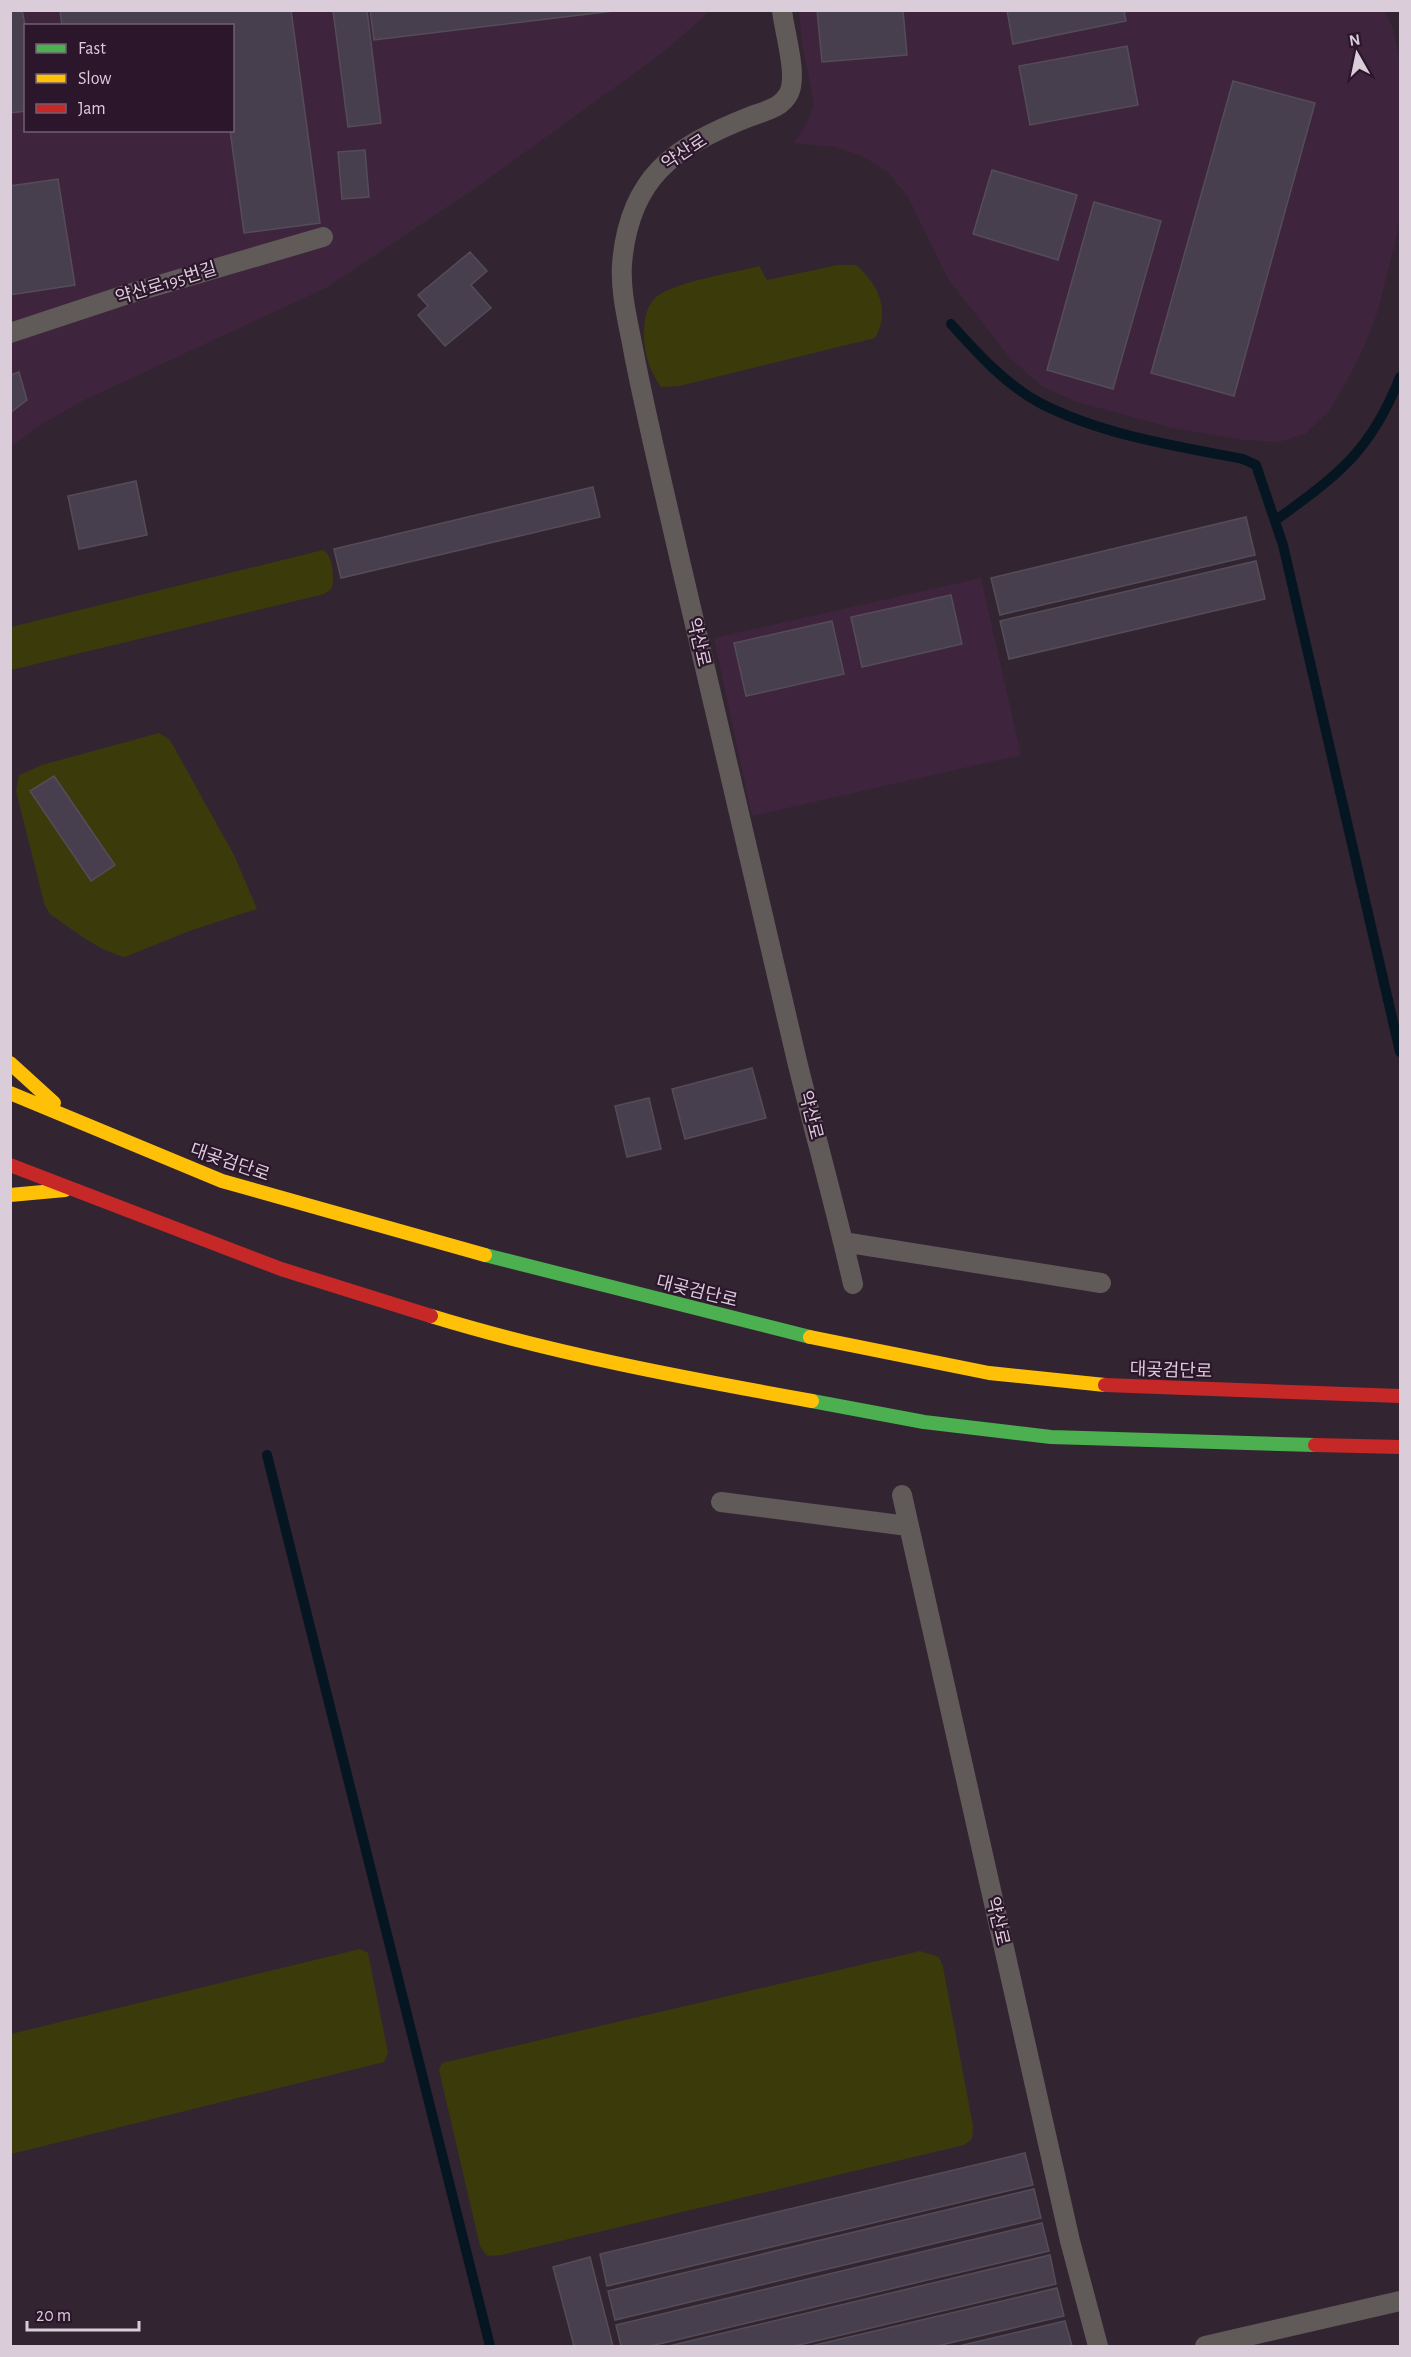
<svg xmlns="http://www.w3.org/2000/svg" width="1411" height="2357" font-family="'Alegreya Sans','Noto Sans KR',sans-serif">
	<rect width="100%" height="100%" fill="#322531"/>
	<!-- built -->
	<path fill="#3e243c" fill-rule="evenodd" d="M11,11h699l-49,43 -187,135 -148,99 -246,114 -46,27 -23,18zM26,26h206v104h-206z
		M799,11h586l8,18 7,32v147l-2,23 -21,83 -18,44 -29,52 -25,24 -26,8 -34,-2 -73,-12 -95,-26 -34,-15 -32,-28 -63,-80 -40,-82 -20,-25 -26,-16 -27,-9 -41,-4 13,-20 7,-18 -12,-63z
		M981,578l40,177 -269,61 -38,-178z"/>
	<!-- green -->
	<path fill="#3b3a0b" d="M838,265h18c22,19 35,45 19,73l-196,48 -18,1c-11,-16 -17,-33 -17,-52 0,-12 1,-26 10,-36 14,-16 83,-27 105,-33l8,14z
		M323,550c11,7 11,27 9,38l-8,6 -313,76v-43z
		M159,733l11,7 65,117 22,52 -65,21 -67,27c-27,-6 -53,-28 -75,-43l-5,-8 -29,-115 3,-16 23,-10z
		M360,1949l8,4 20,100 -4,9 -373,92v-120z
		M920,1951l19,6 4,10 30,159 -1,13 -8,6 -462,110 -15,1 -7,-10 -41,-176 3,-7z"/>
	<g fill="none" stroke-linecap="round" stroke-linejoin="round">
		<!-- stream -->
		<path stroke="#061522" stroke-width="10" d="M951,324c26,29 54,60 89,79 62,32 135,43 203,56l13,6 27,80 117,507
			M1276,520c63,-46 95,-69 124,-143
			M267,1455l223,891"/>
	</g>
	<!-- building -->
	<path fill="#483f4e" stroke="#544d58" stroke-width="1.5" d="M22,10l4,20v81l-16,2v-102z
		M60,10h231l29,213 -76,10 -14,-103 2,-104h-170z
		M333,10h34l14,113 -33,4z
		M370,10h252l-248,30z
		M817,10h86l4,45 -85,7z
		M1007,10h117l2,11 -113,23z
		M1127,46l11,59 -108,20 -11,-59z
		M1233,81l82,22 -81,293 -83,-23z
		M365,150l4,47 -27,2 -4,-47z
		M992,170l85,25 -19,65 -85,-26z
		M58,179l17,106 -65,10v-109z
		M1094,202l67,19 -48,168 -66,-19z
		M470,252l17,19 -16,14 20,23 -46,38 -27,-31 10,-9 -10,-11z
		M19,372l8,28 -17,13v-38z
		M136,481l11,54 -68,14 -11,-53z
		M593,487l7,30 -259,61 -7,-29z
		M1246,517l9,38 -255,60 -9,-37z
		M1256,561l9,38 -256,60 -9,-38z
		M951,595l11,49 -100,23 -11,-50z
		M832,621l12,53 -98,22 -12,-53z
		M54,776l61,89 -24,16 -61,-90z
		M752,1068l14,50 -81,21 -13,-50z
		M649,1098l12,51 -34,8 -12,-51z
		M1025,2153l8,32 -426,101 -7,-32z
		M1034,2189l7,29 -426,102 -7,-29z
		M1042,2223l7,28 -398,95h-30l-5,-21z
		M1050,2255l6,29 -261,62h-126z
		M590,2257l23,89h-39l-21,-79z
		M1057,2288l7,28 -127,30h-126z
		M1065,2321l7,25h-113z"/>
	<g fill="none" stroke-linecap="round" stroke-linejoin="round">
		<!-- lane -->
		<path stroke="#605a59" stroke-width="20" d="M782,10c2,21 16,65 7,83 -8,16 -25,18 -40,24 -76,30 -120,61 -127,147 -2,30 7,61 12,90 14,71 31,141 47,211 39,165 77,331 116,496 18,74 39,148 56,223
			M10,333l115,-38 198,-58
			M843,1242l258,41
			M902,1495l168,746 28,105
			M721,1502l187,24
			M1205,2346l195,-45"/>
		<!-- fast -->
		<path stroke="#4caf50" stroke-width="14" d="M485,1255l325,82
			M812,1401l112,21 127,15 264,8"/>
		<!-- slow -->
		<path stroke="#ffc107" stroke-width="14" d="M10,1063l44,40
			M10,1093l212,88 263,74
			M10,1195l55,-5
			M431,1316c124,38 254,62 381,85
			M810,1337l179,36 116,12"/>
		<!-- jam -->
		<path stroke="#c62828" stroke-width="14" d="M10,1165l271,104 150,47
			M1105,1385l295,11
			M1315,1445l85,2"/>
	</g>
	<g text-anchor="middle" stroke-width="4.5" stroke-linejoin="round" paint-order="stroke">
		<!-- street labels -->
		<g font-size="18" fill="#dbccda" stroke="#2c162b">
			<text transform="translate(684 152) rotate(-33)" y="6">약산로</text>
			<text transform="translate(166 283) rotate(-17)" y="6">약산로195번길</text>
			<text transform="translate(699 642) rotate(77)" y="6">약산로</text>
			<text transform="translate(811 1115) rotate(76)" y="6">약산로</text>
			<text transform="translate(230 1162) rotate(19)" y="6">대곶검단로</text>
			<text transform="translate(697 1291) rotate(14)" y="6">대곶검단로</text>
			<text transform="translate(1171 1370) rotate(2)" y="6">대곶검단로</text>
			<text transform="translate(998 1921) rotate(77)" y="6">약산로</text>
		</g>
	</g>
	<!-- border -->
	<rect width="1411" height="2357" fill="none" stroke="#dbccda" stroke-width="24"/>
	<!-- legend -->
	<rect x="24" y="24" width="210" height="108" fill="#2c162b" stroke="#725f71" stroke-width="1.5"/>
	<rect x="36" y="44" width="30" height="9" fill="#4caf50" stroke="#725f71" stroke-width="1.5"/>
	<text x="78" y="54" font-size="18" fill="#dbccda">Fast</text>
	<rect x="36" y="74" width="30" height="9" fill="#ffc107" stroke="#725f71" stroke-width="1.5"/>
	<text x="78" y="84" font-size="18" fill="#dbccda">Slow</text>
	<rect x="36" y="104" width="30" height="9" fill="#c62828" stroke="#725f71" stroke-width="1.5"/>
	<text x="78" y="114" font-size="18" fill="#dbccda">Jam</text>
	<!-- north arrow -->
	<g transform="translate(1357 54) rotate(351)" stroke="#2c162b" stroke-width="4.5" paint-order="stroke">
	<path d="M0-4.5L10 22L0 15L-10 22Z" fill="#dbccda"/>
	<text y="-9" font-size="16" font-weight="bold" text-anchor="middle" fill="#dbccda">N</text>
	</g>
	<!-- scale -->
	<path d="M27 2321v9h112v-9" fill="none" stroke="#dbccda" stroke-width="3"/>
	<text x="36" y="2321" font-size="18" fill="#dbccda" stroke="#2c162b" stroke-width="4.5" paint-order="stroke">20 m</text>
</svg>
